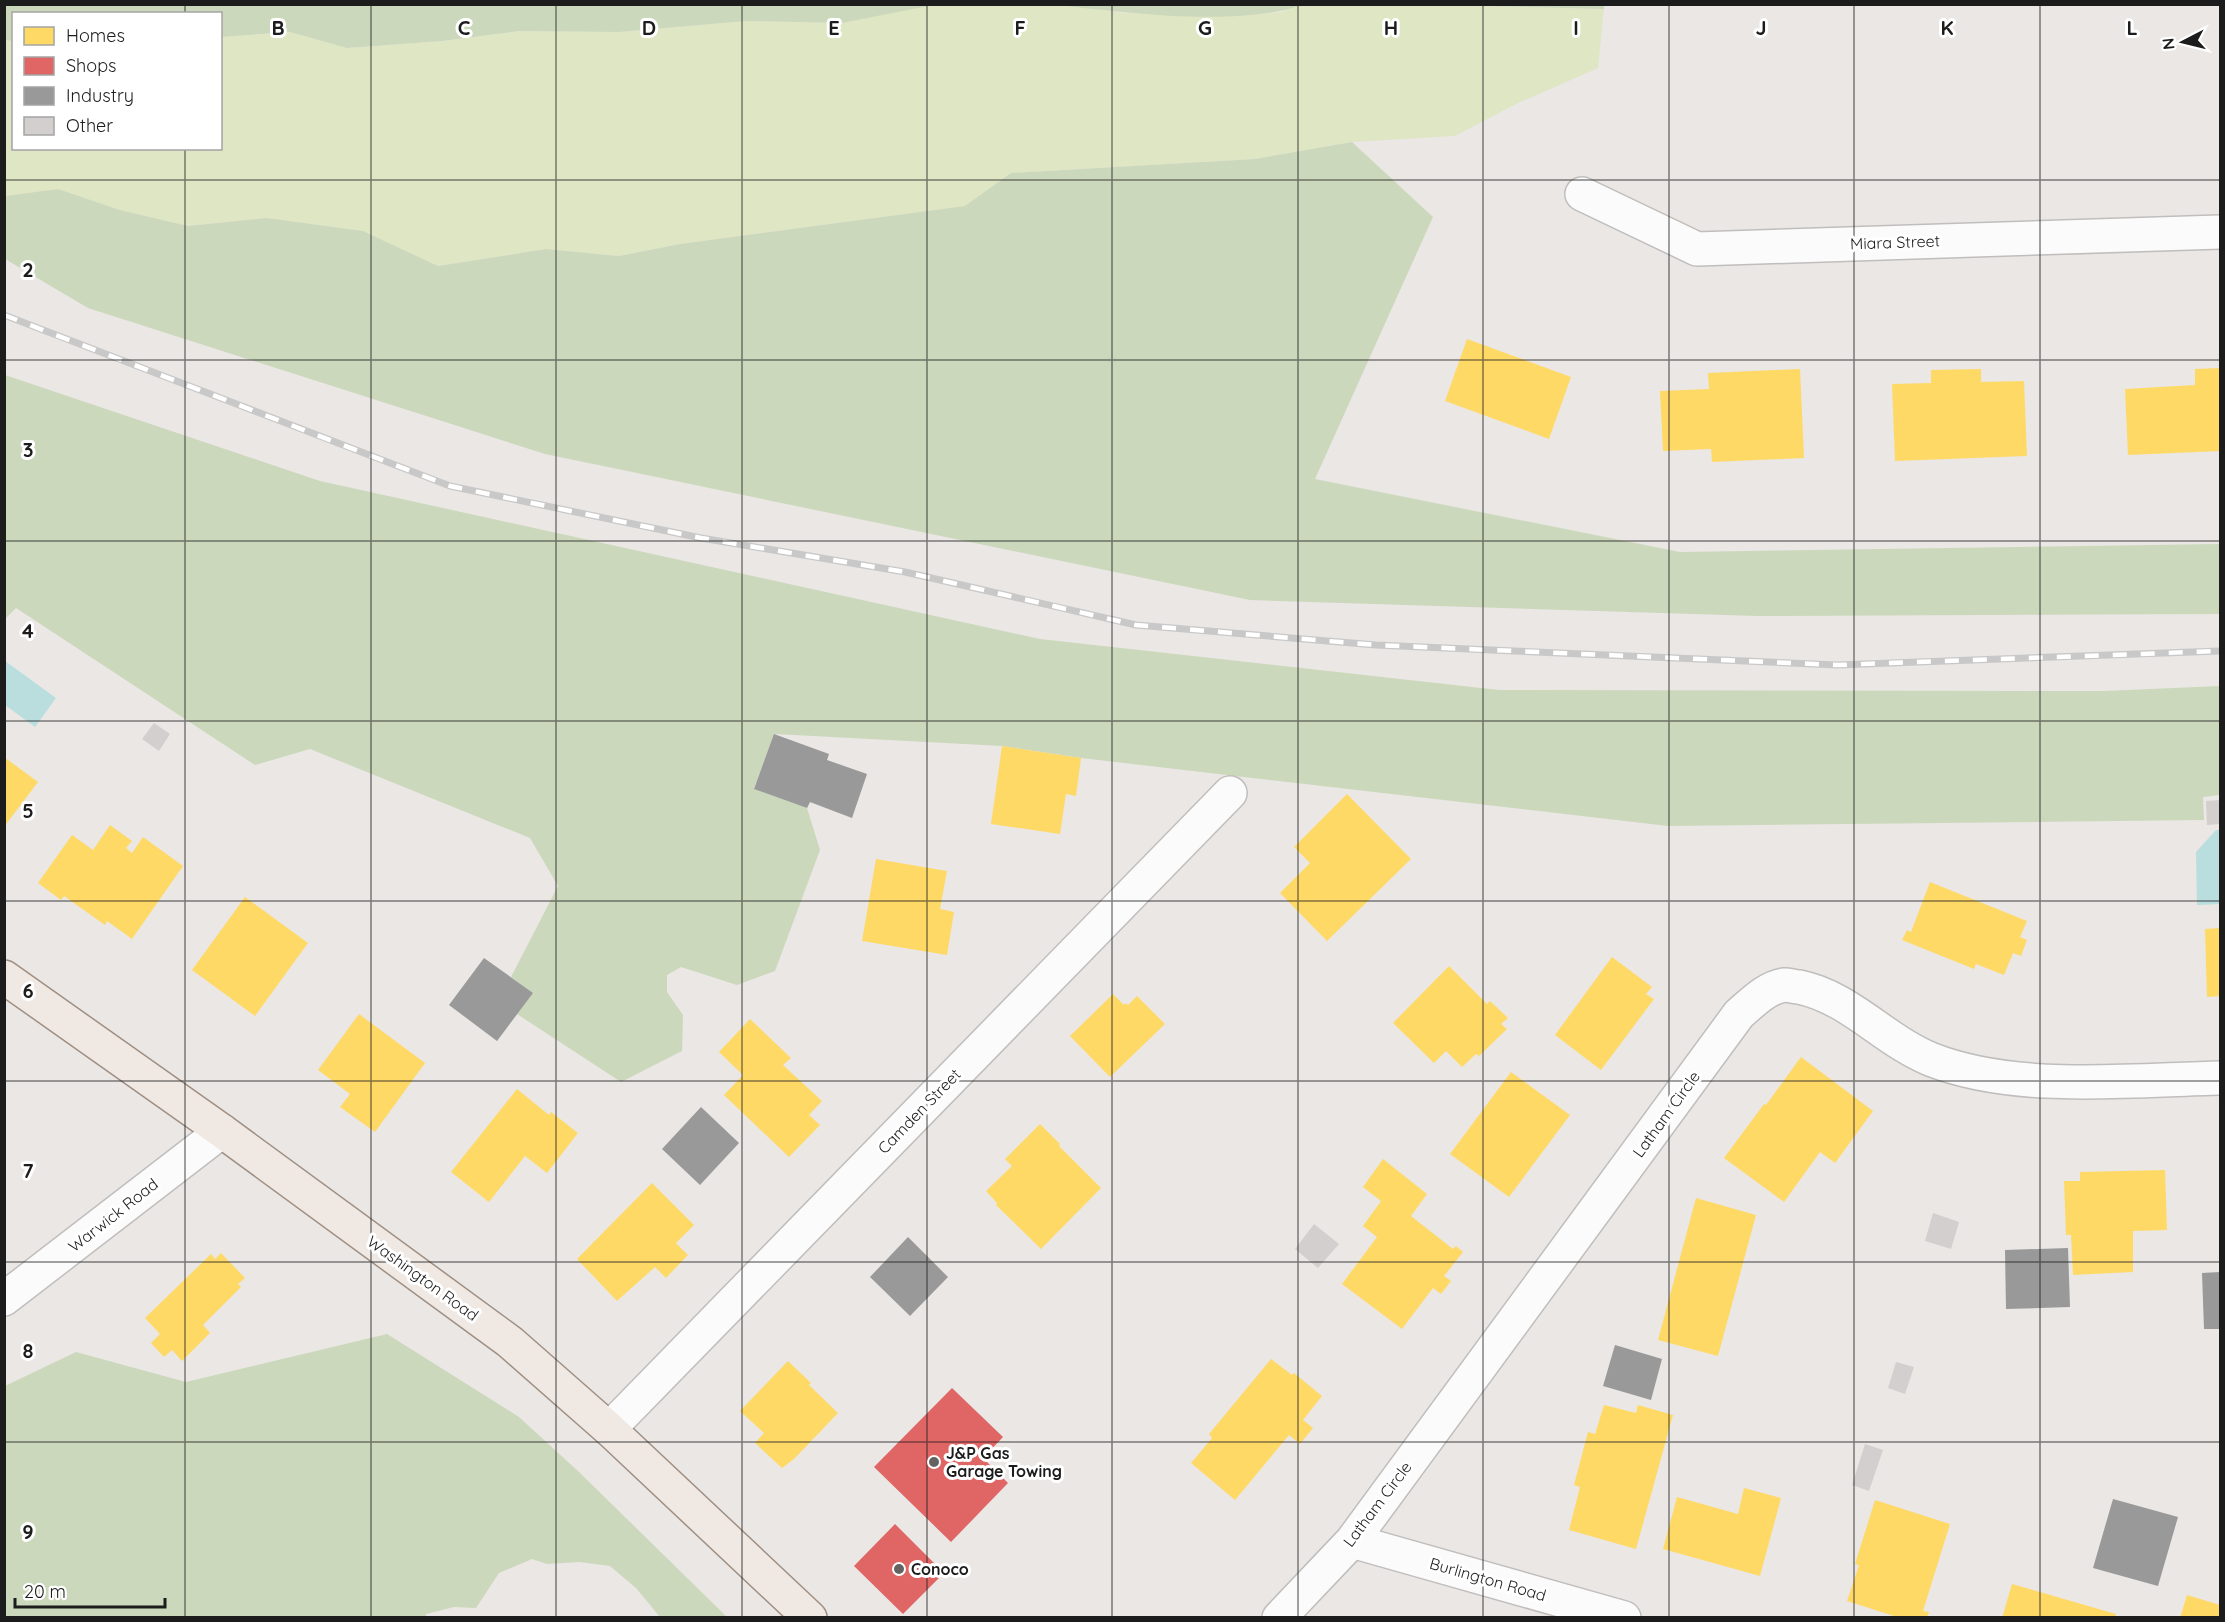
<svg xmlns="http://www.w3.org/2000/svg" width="2225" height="1622" font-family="Quicksand,sans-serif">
	<rect width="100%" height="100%" fill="#eae7e5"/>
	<!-- grass -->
	<path fill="#dfe6c4" d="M933,4h126l65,9 93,3 64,-4 21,-8 139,1 163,4 -6,59 -80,35 -63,33 -103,6 -97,17 -244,14 -45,33 -286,38 -61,12 -73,-7 -108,17 -75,-35 -96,-13 -79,8 -68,-16 -62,-21 -53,7 -1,-156 9,1 1,107h206l1,-111 70,-5 56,16 95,-7 77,-10 100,1 127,-11 96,2z"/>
	<!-- forest -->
	<path fill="#ccd8bb" d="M5,4h928v1l-91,18 -96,-2 -127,11 -100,-1 -77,10 -95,7 -57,-16 -69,5 -1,-23h-206l-1,27 -8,-1z
		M1604,4v5l-163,-4v-1z
		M1059,5l243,-1v1c-64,22 -175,8 -243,0z
		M1352,142l81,75 -118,262 365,73 540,-8v70l-462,2 -508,-16 -705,-146 -457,-146 -83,-49v-63l53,-7 62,21 68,16 79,-8 96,13 75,35 108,-17 73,7 61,-12 285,-38 46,-33 244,-14z
		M5,375l315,106 720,158 459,51 605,1 116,-5v109l-17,2 1,23 -536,6 -587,-68 -79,-12 -227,-12 -21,54 53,20 13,42 -45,121 -38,14 -56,-18 -14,8v17l16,23 -1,36 -61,31 -104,-68 15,-21 -21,-16 47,-91 -28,-48 -220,-89 -55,16 -239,-157 -11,11z
		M387,1334l132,83 60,55 148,145h-67l-24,-29 -26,-22 -31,-4 -32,2 -15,-5 -33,14 -23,35 -22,-1 -28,7v3h-421v-231l71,-34 110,30z"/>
	<!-- water -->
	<path fill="#b9dedd" d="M5,661l51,37 -21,29 -30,-22z
		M2216,830h4v74l-23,1 -1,-53z"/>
	<!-- homes -->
	<path fill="#ffd966" d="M1467,339l104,38 -22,62 -104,-38z
		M2220,368v83l-92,4 -3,-66 70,-4v-16z
		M1800,369l4,89 -92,4 -1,-13 -48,2 -3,-60 49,-2 -1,-16z
		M1981,369v13l43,-1 3,75 -132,5 -3,-77 39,-1v-13z
		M1002,746l79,12 -5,38 -10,-2 -6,40 -69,-10z
		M4,757l34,25 -34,45z
		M1347,794l64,65 -84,82 -47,-48 30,-30 -16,-16z
		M110,825l22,16 -6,7 6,5 11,-16 40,29 -51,73 -25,-18 -2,4 -41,-29 -3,4 -23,-17 34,-48 21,15z
		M876,859l71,12 -7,38 14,3 -7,43 -85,-14z
		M1930,882l97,39 -7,16 7,3 -6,16 -8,-3 -9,22 -28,-11 -2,5 -72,-29 5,-10 4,2z
		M245,897l63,46 -53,73 -63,-46z
		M2220,928v68l-13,1 -2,-68z
		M1612,957l40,30 -6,7 8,5 -53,71 -46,-35z
		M1449,966l38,38 3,-3 18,17 -7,6 6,5 -28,27 -3,-2 -14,13 -16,-16 -12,12 -41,-40z
		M1113,994l11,11 1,-2 3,2 9,-9 28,28 -55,53 -40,-41z
		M359,1014l66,49 -50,69 -35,-25 10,-13 -32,-24z
		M750,1019l41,39 -8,7 39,36 -13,14 11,10 -31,32 -65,-62 19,-20 -24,-23z
		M1801,1057l72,54 -38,52 -15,-11 -36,50 -60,-44 40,-54 2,1z
		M1511,1072l59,43 -61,82 -59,-43z
		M517,1089l32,26 2,-3 27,21 -31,40 -22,-17 -36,46 -38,-30z
		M1040,1124l20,20 -1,2 42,42 -60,61 -45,-44 1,-2 -11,-12 26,-25 -7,-7z
		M1383,1159l44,35 -16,22 42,33 3,-3 7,6 -19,24 7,5 -10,13 -8,-6 -31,41 -60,-45 35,-47 -14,-11 18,-25 -18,-14z
		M2165,1170l2,60 -34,1v41l-60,3 -2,-40h-5l-2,-54h16v-9z
		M652,1183l42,42 -18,18 12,12 -22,23 -11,-11 -38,34 -40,-42z
		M1696,1198l60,17 -38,141 -60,-16z
		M221,1253l24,25 -7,6 3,3 -38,38 7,8 -28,28 -10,-11 -8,7 -13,-14 9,-9 -15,-16 66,-64 4,5z
		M1271,1359l21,16 2,-2 28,23 -19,24 10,8 -13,16 -11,-9 -54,65 -44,-37 21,-25 -3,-4z
		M788,1361l23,22 -2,2 29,28 -44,46 -12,9 -27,-25 9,-10 -24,-22z
		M1604,1405l32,8 2,-8 35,10 -37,134 -67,-19 11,-43 -6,-2 14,-53 7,2z
		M1744,1488l37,10 -21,78 -97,-27 14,-52 61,17z
		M1875,1500l75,24 -27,87 6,1 -2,6h-27l-53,-17 12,-36 -4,-1z
		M2012,1584l104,30 -1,4h-113z
		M2187,1595l33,10v13h-40z"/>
	<!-- shops -->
	<path fill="#e06666" d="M952,1388l51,49 -20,21 25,25 -57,59 -77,-75z
		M895,1524l49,49 -41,41 -49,-48z"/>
	<!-- industry -->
	<path fill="#999" d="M774,734l55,20 -2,6 40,14 -15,44 -42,-16 -3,6 -53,-19z
		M484,958l49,35 -36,48 -48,-36z
		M701,1107l38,36 -39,42 -38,-36z
		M908,1237l40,40 -38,39 -40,-39z
		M2068,1248l2,59 -64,2 -1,-59z
		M2220,1272v57h-16l-2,-56z
		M1615,1345l47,14 -11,41 -48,-14z
		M2113,1499l65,18 -20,69 -65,-18z"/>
	<!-- building -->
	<path fill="#d3cfce" d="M154,723l16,11 -11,17 -17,-12z
		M2220,800v24l-13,1 -1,-24z
		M1933,1213l26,9 -8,27 -26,-8z
		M1314,1224l25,20 -21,24 -23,-19z
		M1896,1362l18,5 -9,27 -17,-6z
		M1865,1444l18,6 -14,41 -17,-6z"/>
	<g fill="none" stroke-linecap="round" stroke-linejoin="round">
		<defs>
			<path id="minor" d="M1582,194l115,55 523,-17
				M4,1299l218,-168
				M609,1429l621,-636
				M1352,1541l272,77
				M1279,1618l73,-77 387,-527c13,-11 28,-27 46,-29 4,0 10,2 14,2 50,10 85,53 131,72 85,34 200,21 290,19"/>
			<path id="primary" d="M4,977l218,154 288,211 99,87 201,189"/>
		</defs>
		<!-- minor casing -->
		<use href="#minor" stroke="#c0bebd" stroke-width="36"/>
		<!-- primary casing -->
		<use href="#primary" stroke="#9f8f83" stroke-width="36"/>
		<!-- minor -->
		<use href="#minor" stroke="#fcfbfb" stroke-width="33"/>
		<!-- primary -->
		<use href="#primary" stroke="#efe8e3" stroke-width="33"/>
		<defs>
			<path id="rail" d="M4,315l446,171 251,52 204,34 231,53 240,20 461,20 383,-14"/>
		</defs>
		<!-- rail casing -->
		<use href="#rail" stroke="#c9c8c8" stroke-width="7"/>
		<!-- rail -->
		<use href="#rail" stroke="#fff" stroke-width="4.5" stroke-dasharray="14" stroke-linecap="butt"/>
	</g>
	<!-- grid -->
	<path fill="none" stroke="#1c1c1c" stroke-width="1.5" stroke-opacity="0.55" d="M185,4v10M371,4v1614M556,4v1614M742,4v1614M927,4v1614M1112,4v1614M1298,4v1614M1483,4v1614M1669,4v1614M1854,4v1614M2040,4v1614M185,148v1470M4,180h2216M4,360h2216M4,541h2216M4,721h2216M4,901h2216M4,1081h2216M4,1262h2216M4,1442h2216"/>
	<!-- markers -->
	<g fill="#646362" stroke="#fff" stroke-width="2">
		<circle cx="934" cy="1462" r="6"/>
		<circle cx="899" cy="1569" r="6"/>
	</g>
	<g text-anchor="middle" stroke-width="6" stroke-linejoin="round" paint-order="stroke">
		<!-- street labels -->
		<g font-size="16" fill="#1c1c1c" stroke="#fff">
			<text transform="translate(1895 242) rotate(-2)" y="6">Miara Street</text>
			<text transform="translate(919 1111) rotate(-46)" y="6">Camden Street</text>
			<text transform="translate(1666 1114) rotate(-54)" y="6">Latham Circle</text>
			<text transform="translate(113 1215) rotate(-38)" y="6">Warwick Road</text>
			<text transform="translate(423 1278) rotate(36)" y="6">Washington Road</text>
			<text transform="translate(1377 1504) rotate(-53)" y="6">Latham Circle</text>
			<text transform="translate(1488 1579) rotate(16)" y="6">Burlington Road</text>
		</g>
		<!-- poi labels -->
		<g font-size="16" font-weight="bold" fill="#1c1c1c" stroke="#fff" text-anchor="start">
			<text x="946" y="1459">J&amp;P Gas<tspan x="946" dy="18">Garage Towing</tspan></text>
			<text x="911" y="1575">Conoco</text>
		</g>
	</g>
	<g font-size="20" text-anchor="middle" font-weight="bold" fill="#1c1c1c" stroke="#fff" stroke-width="6" stroke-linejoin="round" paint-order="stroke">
		<text x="278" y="35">B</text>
		<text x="464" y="35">C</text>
		<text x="649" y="35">D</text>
		<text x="834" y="35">E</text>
		<text x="1020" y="35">F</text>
		<text x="1205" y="35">G</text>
		<text x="1391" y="35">H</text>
		<text x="1576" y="35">I</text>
		<text x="1761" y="35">J</text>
		<text x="1947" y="35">K</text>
		<text x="2132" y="35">L</text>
		<text x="28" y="277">2</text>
		<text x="28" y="457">3</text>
		<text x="28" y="638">4</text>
		<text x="28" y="818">5</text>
		<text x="28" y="998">6</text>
		<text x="28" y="1178">7</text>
		<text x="28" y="1358">8</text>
		<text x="28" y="1539">9</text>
	</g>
	<!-- border -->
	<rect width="2225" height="1622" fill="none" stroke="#1c1c1c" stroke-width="12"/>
	<!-- legend -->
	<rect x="12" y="12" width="210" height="138" fill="#ffffff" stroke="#a4a4a4" stroke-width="1.5"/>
	<rect x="24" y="27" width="30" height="18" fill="#ffd966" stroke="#a4a4a4" stroke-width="1.5"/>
	<text x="66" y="42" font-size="18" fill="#1c1c1c">Homes</text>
	<rect x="24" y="57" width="30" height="18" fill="#e06666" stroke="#a4a4a4" stroke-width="1.5"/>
	<text x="66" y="72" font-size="18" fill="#1c1c1c">Shops</text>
	<rect x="24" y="87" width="30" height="18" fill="#999999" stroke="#a4a4a4" stroke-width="1.5"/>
	<text x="66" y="102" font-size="18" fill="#1c1c1c">Industry</text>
	<rect x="24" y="117" width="30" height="18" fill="#d3cfce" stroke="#a4a4a4" stroke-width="1.5"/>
	<text x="66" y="132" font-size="18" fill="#1c1c1c">Other</text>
	<!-- north arrow -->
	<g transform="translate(2183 42) rotate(263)" stroke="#ffffff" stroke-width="4.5" paint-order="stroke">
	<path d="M0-4.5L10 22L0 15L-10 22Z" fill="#1c1c1c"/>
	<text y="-9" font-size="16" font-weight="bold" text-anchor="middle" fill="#1c1c1c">N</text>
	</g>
	<!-- scale -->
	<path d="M15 1598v9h150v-9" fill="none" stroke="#1c1c1c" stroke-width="3"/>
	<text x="24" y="1598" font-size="18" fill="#1c1c1c" stroke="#ffffff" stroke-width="4.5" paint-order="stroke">20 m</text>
</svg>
